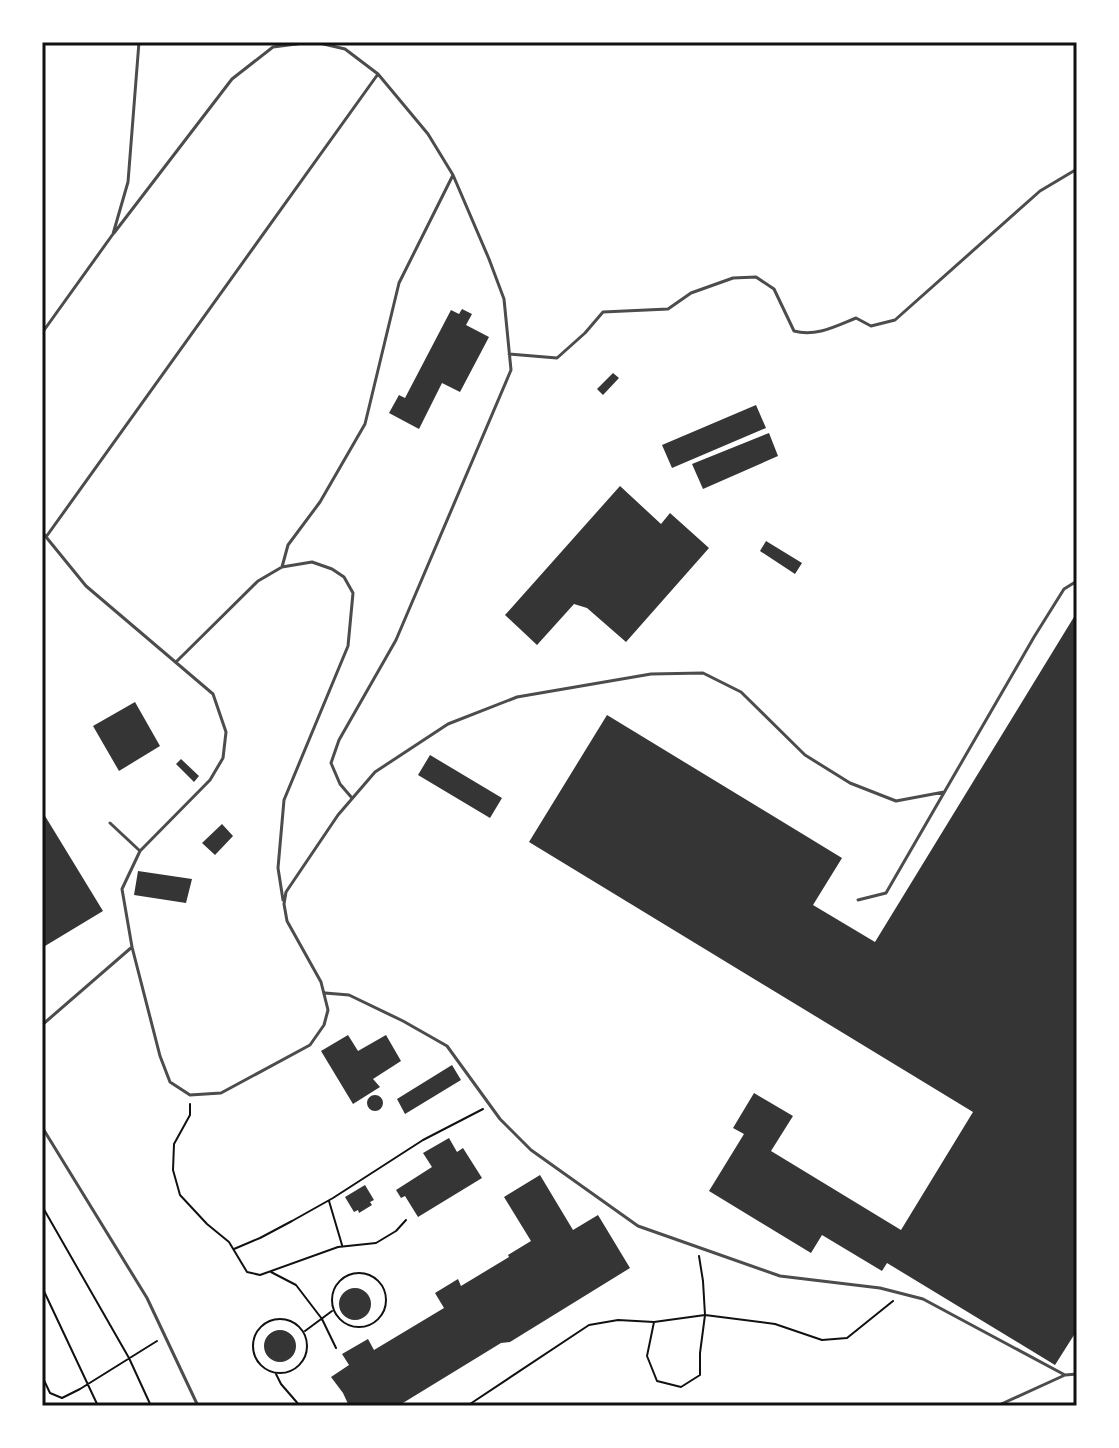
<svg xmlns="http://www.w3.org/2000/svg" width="1119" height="1448" font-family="'Public Sans',sans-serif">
	<rect width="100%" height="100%" fill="#fff"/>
	<!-- building -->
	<path fill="#353535" d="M462,309l10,5 -6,11 23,12 -29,55 -18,-9 -23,46 -30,-16 10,-18 6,3 46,-88 8,4z
		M613,373l6,5 -16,17 -6,-6z
		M756,405l10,23 -94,40 -10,-23z
		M769,433l9,23 -75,33 -11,-25z
		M620,486l41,38 9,-11 39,35 -83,94 -39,-34 -13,-4 -37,41 -32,-30z
		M766,541l36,22 -7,11 -35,-23z
		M1077,612v725l-3,-2 -19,30 -168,-102 -5,8 -60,-36 -11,18 -102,-62 35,-57 -11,-6 21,-35 39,23 -22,35 130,79 72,-118 -444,-270 78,-127 235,143 -29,47 62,37z
		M135,702l25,44 -41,25 -26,-45z
		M430,755l72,43 -12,20 -72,-43z
		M181,759l18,17 -5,6 -18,-18z
		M42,811l61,100 -58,35 -3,-4z
		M222,824l11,12 -18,19 -13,-12z
		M138,871l54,8 -6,24 -52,-8z
		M348,1035l10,16 28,-16 15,26 -28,18 7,8 -27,17 -32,-53z
		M452,1065l9,15 -56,34 -8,-15z
		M367 1103a8 8 0 1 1 16 0a8 8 0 1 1-16 0Z
		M449,1138l8,14 6,-4 19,30 -64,39 -13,-21 -4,2 -5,-8 36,-23 -9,-14z
		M540,1175l33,55 25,-15 32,53 -120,74 -9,1 -103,63h-49l-6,-13 -12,-16 18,-12 -7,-11 26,-15 6,11 70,-42 -9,-15 23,-14 3,7 48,-29 -1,-2 23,-14 -27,-44z
		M365,1185l9,15 -4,2 2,3 -13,8 -1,-3 -4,2 -9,-15z
		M339 1304a16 16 0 1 1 32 0a16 16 0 1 1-32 0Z
		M264 1346a16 16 0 1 1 32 0a16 16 0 1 1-32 0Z"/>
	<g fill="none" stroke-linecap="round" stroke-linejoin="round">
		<!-- path -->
		<path stroke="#111" stroke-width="2" d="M190,1104v11l-16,29 -1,26 7,25 27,29 22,18 18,30 13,3 78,-28 38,-4 20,-12 10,-11
			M329,1201l13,44
			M42,1206l87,152 22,48
			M234,1249l26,-11 32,-17 41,-23 90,-58 60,-31
			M271,1272l25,13 26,34 14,29
			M332 1300a27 27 0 1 1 54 0a27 27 0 1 1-54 0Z
			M42,1287l56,119
			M253 1346a27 27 0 1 1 54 0a27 27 0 1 1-54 0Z
			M654,1322l-7,34 10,25 24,6 19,-12v-22l5,-38 70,9 47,16 25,-2 46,-37
			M305,1331l27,-20
			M276,1374l5,10 19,22
			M42,1376l8,17 12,5 18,-9 77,-48
			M467,1406l122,-81 29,-5 36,2 51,-7 -2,-34 -4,-25"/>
		<!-- service -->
		<path stroke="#4c4c4c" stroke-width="3" d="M114,233l118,-154 41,-32 39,-5
			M42,333l71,-99 15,-52 11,-140
			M509,354l48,4 28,-25 18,-21 65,-3 23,-16 42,-15 23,-1 18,12 20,42c22,6 42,-5 62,-13l15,8 24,-6 145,-129 37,-22
			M42,532l44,54 127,108 13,38 -3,26 -13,22 -70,71 -18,38 10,58 -90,78
			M46,537l332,-463 -33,-25 -30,-7
			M282,567l6,-22 32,-43 45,-78 34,-141 54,-108 -25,-41 -50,-60
			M176,662l82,-81 24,-14 30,-5 20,7 12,8 9,16 -5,53 -64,154 -6,68 5,32
			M352,798l-12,-14 -9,-21 8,-23 57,-100 115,-270 -7,-71 -15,-40 -36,-84
			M110,823l30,28
			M858,900l28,-7 148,-256 30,-48 13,-8
			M132,947l28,109 10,26 20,13 31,-2 89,-48 14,-20 4,-15 -7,-28 -34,-61 -3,-17 2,-12 52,-77 37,-43 73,-48 69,-27 134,-23 52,-1 38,19 64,63 45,28 46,18 48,-9
			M325,993l24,2 54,26 44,25 53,73 31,31 107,76 142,50 100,12 43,11 142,76
			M42,1127l105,171 51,108
			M997,1406l68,-31 12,-1"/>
	</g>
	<!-- border -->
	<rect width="1119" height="1448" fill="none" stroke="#ffffff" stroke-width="88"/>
	<rect x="44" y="44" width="1031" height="1360" fill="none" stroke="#111" stroke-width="3"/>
</svg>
